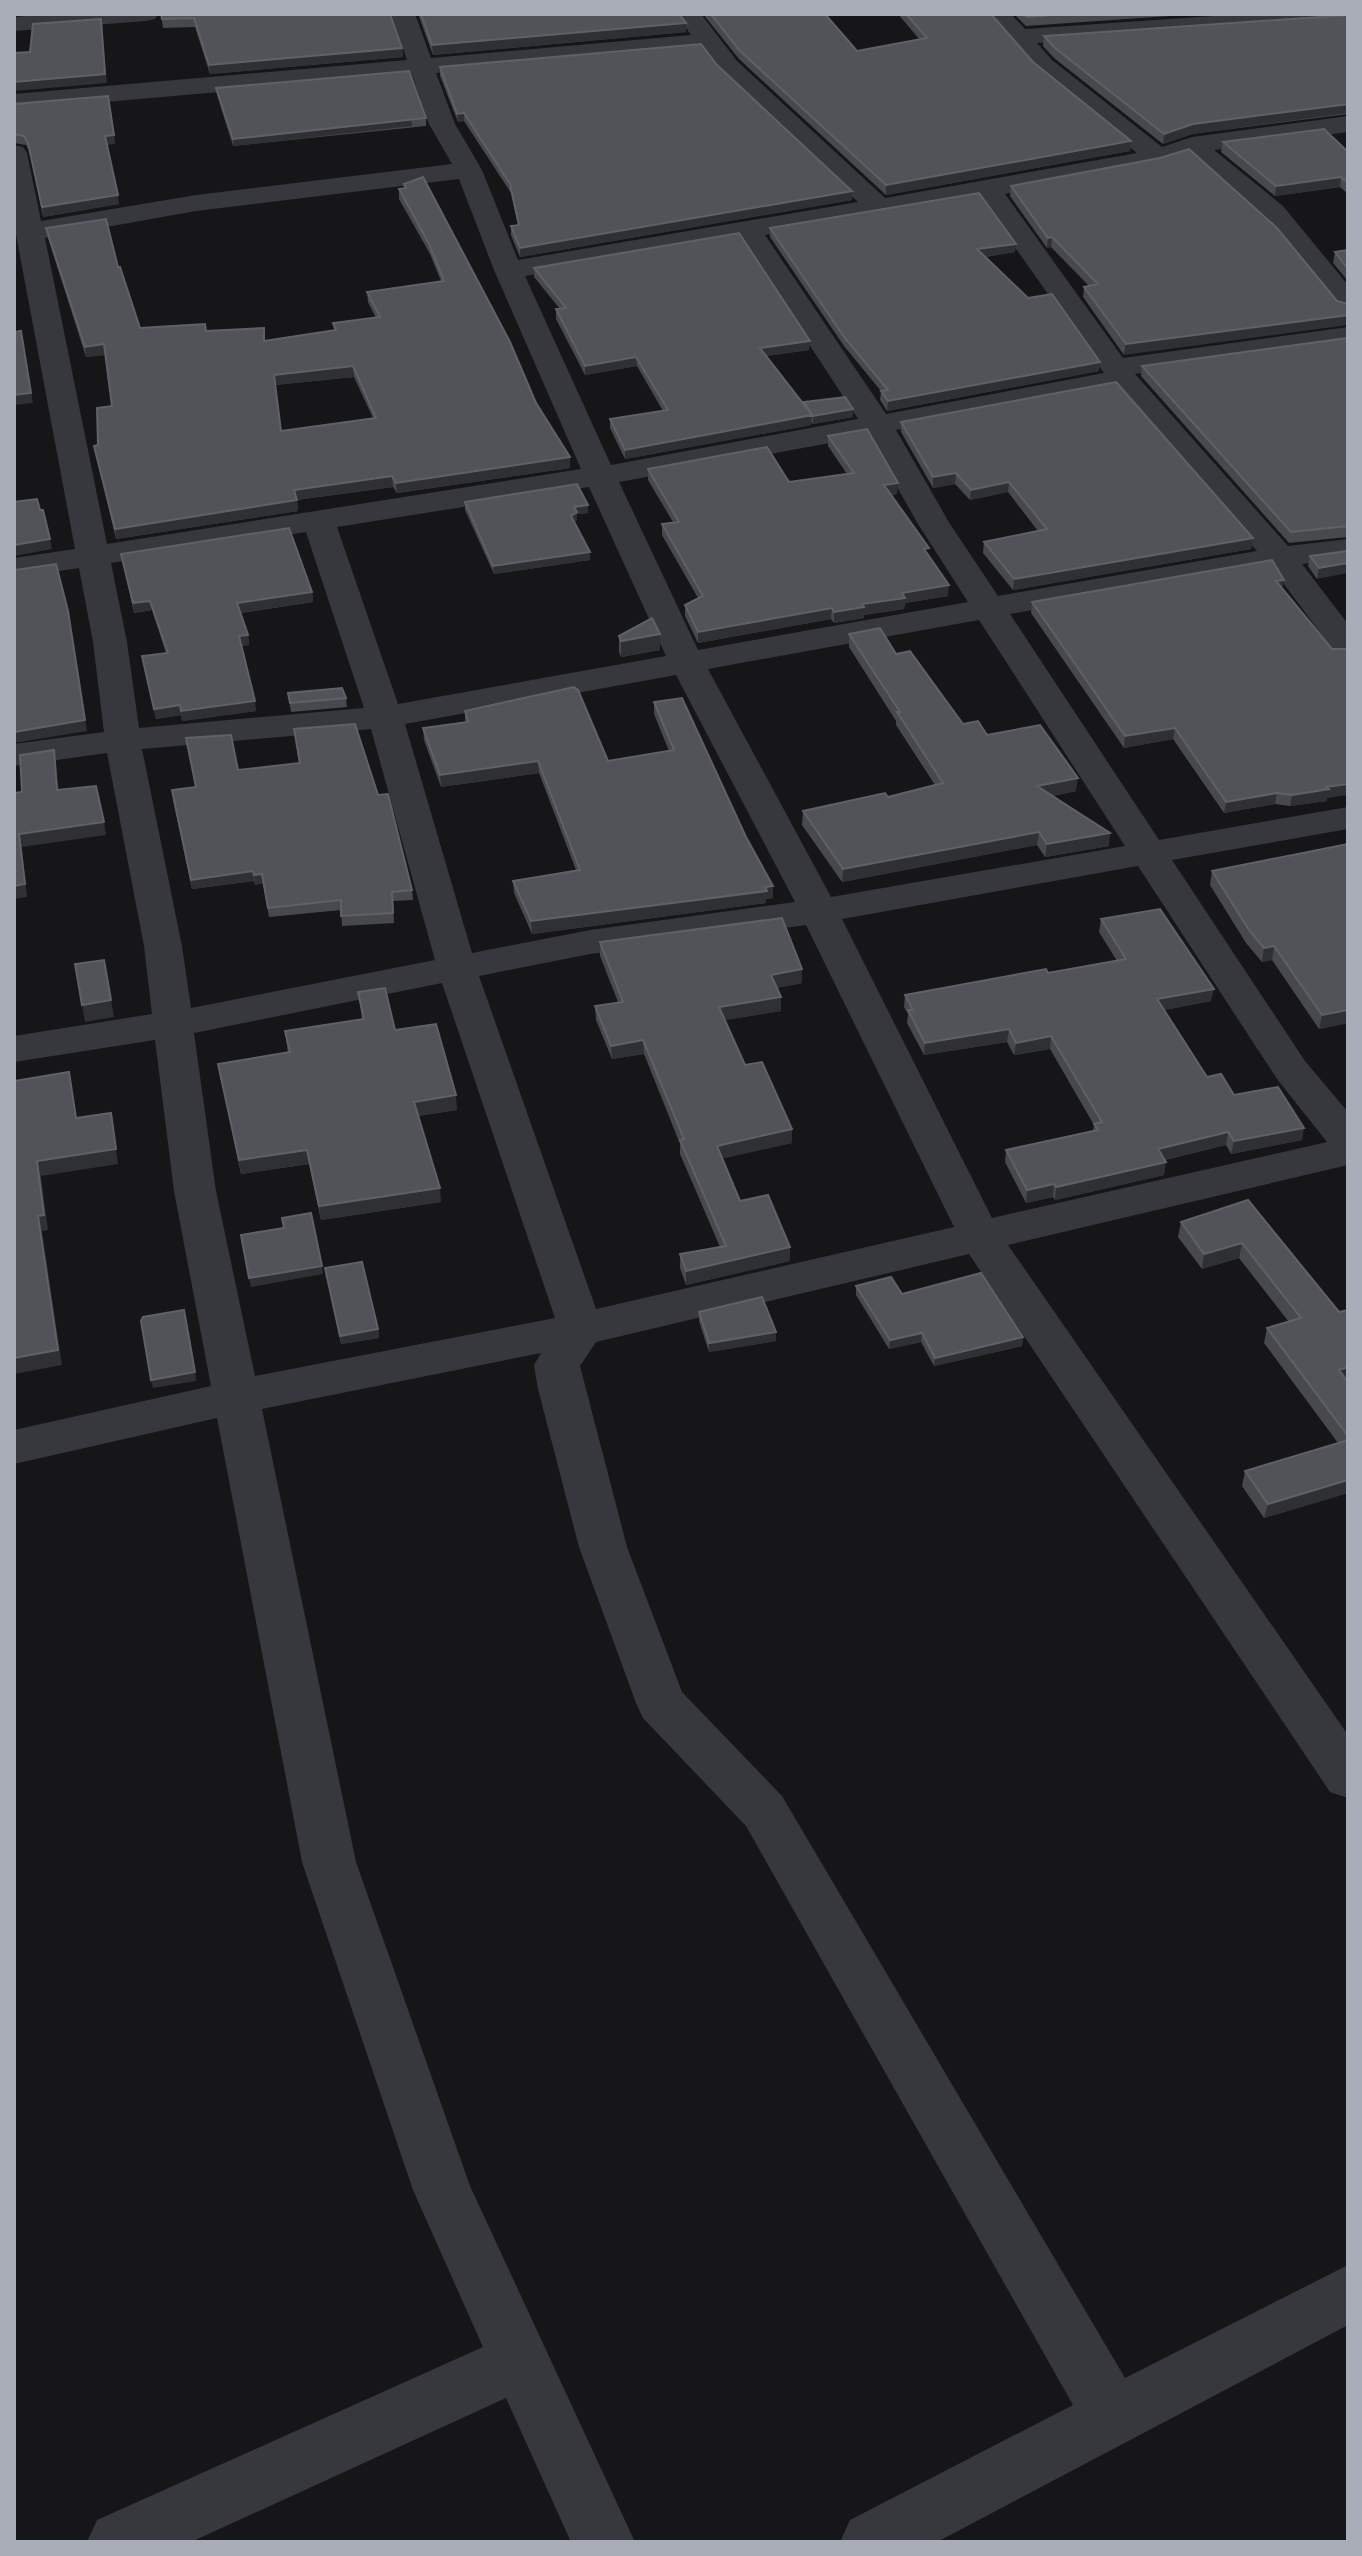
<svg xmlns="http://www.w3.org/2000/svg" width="1362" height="2556" font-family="Lato,sans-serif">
	<rect width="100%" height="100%" fill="#161618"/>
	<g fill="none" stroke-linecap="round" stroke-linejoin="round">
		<!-- minor -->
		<path fill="#37383d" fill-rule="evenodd" d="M48,14h110l-3,5 -9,2 -132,10v-14z
			M391,14h24l16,44 260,-23 -12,-17 2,-4h20l36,47 148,137 252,-45 -103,-83 -48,-56h25l14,15 217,-15h106v7l-311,22 15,17 110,87 30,-10 156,-21v16l-134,18 69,56 65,79v27l-10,-3 -75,-91 -75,-63 -30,10 -153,29 118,164 225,-31v18l-213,29 153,172 60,-7v20l-46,5 46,60v33l-12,-3 -64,-86 -262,46 149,226 189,-33v22l-176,31 133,201 43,51v53l-340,80 340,490v63l-18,-6 -361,-538 -373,88 -16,24 47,181 55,145 100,104 343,582 223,-113v60l-411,217h-97l10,-22 223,-115 -327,-579 -103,-108 -7,-15 -57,-156 -41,-158 -4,-24 7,-12 -279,56 94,453 114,324 165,356h-64l-65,-144 -315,144h-104l10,-22 386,-173 -70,-157 -111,-328 -85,-444 -203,46v-34l197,-44 -37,-195 -19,-151 -141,22v-26l138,-22 -8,-68 -37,-193 -93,13v-22l90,-12 -11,-90 -14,-74 -65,10v-20l61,-9 -61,-325v-79l9,2 4,6 14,68 155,-26 256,-31 -23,-40 -17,-49 -398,35v-16l393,-34zM702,49l17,22 139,131 -340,58 -36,-90 -27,-46 -19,-51zM459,179l35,91 87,199 -474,75 -62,-306 151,-27zM980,198l124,175 -218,41 -121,-179zM740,239l118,180 -247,46 -86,-189zM1116,389l141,162 -259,45 -48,-72 -54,-94zM868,436l50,88 50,78 -270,48 -79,-168zM589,487l77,169 -268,48 -61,-177zM306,532l58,176 -225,20 -12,-86 -16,-79zM979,620l146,226 -294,51 -123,-228zM676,675l119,227 -205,28 -118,23 -67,-229zM371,729l64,231 -244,48 -9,-62 -40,-197zM1138,866l139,213 50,63 -335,76 -150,-299zM806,925l148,302 -358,82 -117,-333 111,-22zM442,983l113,335 -300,58 -39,-185 -22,-158z"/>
	</g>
	<!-- wall -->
	<path fill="#47494d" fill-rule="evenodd" d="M161,14h229l12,34 1,9 -193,17 -15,-47 -32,1z
		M418,14h261l7,18 -253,23z
		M703,14h122l32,37 63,-11 -22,-26h93l42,48 98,79 -1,10 -244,44 -147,-136z
		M1014,14h184l-172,12z
		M1348,15v99l-156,20 -29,10 -109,-86 -11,-12 1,-10z
		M717,65l135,135 -332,57 -9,-22v-9l7,-1 -7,-32 -47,-72 -6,1 -18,-46v-9z
		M216,88l210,30v8l-193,20 -16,-51z
		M108,96l7,48h-8l12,60 -76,13 -13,-65 -4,-7 -12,-2v-39z
		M1223,142l125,10v42l-8,-7 -65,9 -54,-44z
		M1160,158l-36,197 -41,-58 1,-10 5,-1 -38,-39 -4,1 -37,-52 1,-10z
		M404,184l166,273v11l-173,25 -4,-6 -96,13 1,11 -182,28 -22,-93 4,-1 14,-39 -7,-51 -19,2 -38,-119 -2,-10 72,39 22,61 66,3 59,10 69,-11 -1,-7 43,-5 -8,-16 -1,-10 74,-11 -11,-27 -31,-55v-10l5,-1zM354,377l19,41 -92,13 -6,-46z
		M770,228l245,24 -30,5 114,114 -212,40 -7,-11 1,-9 -37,-45 -74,-109z
		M1348,250v31l-15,-18 2,-11z
		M534,268l275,82 -43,6 38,49v-3l49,15 -40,7 -2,-2v3l-186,34 -15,-31v-9l53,-8 -26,-45 -52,9 -29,-56v-10h4l-26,-32z
		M1348,338v199l-59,6 -148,-167 1,-10z
		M901,422l352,116 -2,11 -238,41 -30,-37 1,-11 54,-11 -30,-39 -38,8 -15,-16 -22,4 -32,-56z
		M828,436l69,58 -6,1 37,60 20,41 -43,7 -1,6 -40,6v3l-30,5 -3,-4 -133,24 -13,-27v-11l13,-7 -36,-63v-11l11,-2 -25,-42v-11l141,13 58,-8 -19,-28z
		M465,502l123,11 -11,1v6l-3,2 16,30v8l-96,14 -29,-64z
		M1348,551l-31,28 -9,-13 2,-10z
		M121,554l191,38 1,10 -72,11 7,22 1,10 -8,1 15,65 -74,10 -1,-6 -25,4 -14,-63 24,-3 -14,-43 -18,3z
		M1283,590l49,59 -5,152 -37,5 -15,-2 -51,9 -51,-74 -49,9 -93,-135 1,-11z
		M849,634l47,20 67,70 24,11 89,56 -23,5 56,50 -64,11 -8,-12 -195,37 -40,-57 1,-14 85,-14 47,-12 -39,-60v-4l-47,-74z
		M619,636l41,14 -39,7 -2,-5z
		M288,693l58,5 1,9 -56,5z
		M654,702l92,135 27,49v12l-7,1v4l-234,31 -18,-41 -1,-12 63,-11 -37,-97 -98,14 -17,-47 -1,-12 42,-6v-11l143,50 61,-10 -15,-37z
		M294,729l84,66 34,95 1,10 -20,1 1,22 -52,3 -1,-16 -72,7 -6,-34 -8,2 -1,-4 -62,8 -19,-89 23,-13 42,-17 61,-6z
		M1212,871l136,152 -29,6 -47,-69 -10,2 -16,-19 -36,-58z
		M1101,919l110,82 -47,9 43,67 95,63 -71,14 -5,-9 -61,15 -1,15 -109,25 -2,-3 -27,6 -21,-41 1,-12 87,-19 1,-6 -44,-76 -36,6 -7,-13 -83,13 -17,-32 1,-9 -4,-7 1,-12 212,-34 -18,-29z
		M600,942l202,41 -25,5 4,9v14l-56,9 20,45 47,78 -70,15 18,43 50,46v14l-104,24 -6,-17v-14l40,-7 -40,-93v-10l-36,-90 -32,5 -16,-39 -1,-14 23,-4 -18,-46z
		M358,992l37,38 62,80 -39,6 23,86 -120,18 -12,-56 -68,10 -23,-110 70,-11 -3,-22 77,-12z
		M1248,1200l100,182v111l-84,25 -22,-32 3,-15 93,-28 -74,-100 3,-15 22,-6 -50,-64 -37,11 -24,-32 3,-15z
		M325,1268l53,61 1,9 -38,6z
		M856,1286l46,8 121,43 -1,9 -88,20 -13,-24 -32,7 -33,-54z
		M699,1312l77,20v9l-67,11 -10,-31z"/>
	<!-- shaded-wall -->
	<path fill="#2f3033" d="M686,23v9l-253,23 -1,-10z
		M102,27l5,56 -93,8v-9z
		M402,48l1,9 -193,17 -1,-9z
		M1348,104v9l-156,21 -29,10 1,-10 29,-10z
		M464,113v8l-6,1 -1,-8z
		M411,119l1,7 -179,20v-7z
		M114,135l1,9 -8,1 -2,-9z
		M1131,141l-1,10 -244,44v-10z
		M1341,177l-1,10 -65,9 1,-10z
		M852,191v9l-332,57v-9z
		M118,195l1,9 -76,13 -1,-10z
		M1052,237l-1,10 -4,1 1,-10z
		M1016,244l-1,8 -38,6v-9z
		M1348,315v10l-224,30 2,-11z
		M21,331l12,72 -19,2v-10z
		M810,341l-1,9 -49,7v-9z
		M104,344l1,11 -19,2 -1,-10z
		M636,357l1,9 -52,9v-9z
		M1100,362l-1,9 -212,40 1,-10z
		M353,366l1,11 -79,8 -1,-10z
		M853,409v8l-40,7v-8z
		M812,415l-1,10 -186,34v-9z
		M570,457v11l-173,25 -1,-10z
		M956,473l-1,11 -22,4v-11z
		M392,476l1,11 -96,13 1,11 -182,28 -1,-10 179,-39z
		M1009,482l-1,10 -38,8 1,-10z
		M898,483l-1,11 -14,2 1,-11z
		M588,505v8l-11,1v6l-6,4v-8l3,-9z
		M1253,538l-2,11 -238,41 1,-11z
		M50,539l2,10 -38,7v-11z
		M590,552v8l-96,14 -1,-8z
		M1348,563v10l-31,6 2,-11z
		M1284,580l-2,11 -6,-10z
		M949,585l-1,11 -43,7 -1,6 -40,6v3l-30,5v-11l68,-19z
		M312,592l1,10 -74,11 -2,-10z
		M150,601l2,9 -18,3 -1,-10z
		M832,608l-1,11 -133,24v-11z
		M68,611l19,120 -73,12v-11z
		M660,634v16l-39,7v-16z
		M248,635l1,10 -9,1 -1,-10z
		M255,701l1,10 -74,10 -1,-10z
		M180,705l1,10 -25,4 -2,-10z
		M1175,728l-2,11 -49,9 1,-12z
		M54,750l2,13 4,40 -3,-13z
		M538,761l1,12 -98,14 -1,-12z
		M1078,778l-2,13 -40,8 1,-13z
		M1348,784v11l-21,3v3l-37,5 2,-11z
		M1277,793l-2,11 -51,9 2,-11z
		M104,822l2,13 -84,12 5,50 -13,2v-13l5,-52z
		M1039,832l-2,13 -195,37 1,-13z
		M1110,833l-1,13 -64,11 2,-13z
		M253,871l1,10 -62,8 -1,-9z
		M262,874l1,9 -8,2 -1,-10z
		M773,886v12l-7,1v4l-234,31 -1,-13z
		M1274,946l-2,14 -10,2 2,-14z
		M104,960l10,57 -29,5 -3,-17z
		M802,969v14l-31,6v-14z
		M1214,989l-3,12 -56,11 2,-13z
		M781,997v14l-62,10v-14z
		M1348,1010v13l-29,6 3,-14z
		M1009,1029l-2,13 -83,13 1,-12z
		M1051,1036l-1,13 -36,6 2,-12z
		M643,1040l1,14 -32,5 -1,-13z
		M456,1095l1,15 -42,6 -1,-14z
		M111,1113l7,51 -77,12 7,54 -6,1 20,134 -48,9v-16l24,-142 -1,-55z
		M1304,1128l-2,12 -71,14 3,-13z
		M792,1129v14l-75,17v-14z
		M1228,1132l-2,13 -70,17 2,-13z
		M307,1150l2,14 -68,10 -2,-14z
		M1166,1162l-2,13 -109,25 1,-13z
		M1054,1184l-1,13 -27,6 1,-13z
		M440,1188l1,14 -120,18 -2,-14z
		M1242,1243l-3,15 -37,11 2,-15z
		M790,1247v14l-104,24v-14z
		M322,1266l1,8 -72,13 -2,-9z
		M378,1329l1,9 -38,6 -1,-8z
		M776,1332v9l-67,11v-9z
		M922,1333l-1,9 -32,7 1,-9z
		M1023,1337l-1,9 -88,20 1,-8z
		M1348,1367v13l-12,4 3,-14z
		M195,1372l1,9 -43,7 -2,-8z
		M1348,1480v13l-84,25 4,-14z"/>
	<!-- building -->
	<path fill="#525359" stroke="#5f6168" stroke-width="2" fill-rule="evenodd" d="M161,14h229l12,34 -193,17 -15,-47 -32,1z
		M421,14h258l7,9 -254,22z
		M711,14h114l32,37 70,-13 -21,-24h85l42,48 98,79 -245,44 -147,-135z
		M1024,14h41l-38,3z
		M1348,15v89l-155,20 -29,10 -109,-86 -11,-12z
		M101,19l4,55 -91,8v-29l16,-1 3,-28z
		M701,44l16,21 135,126 -332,57 -9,-22 8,-1 -9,-41 -46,-71 -7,1 -17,-47z
		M409,71l17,47 -193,21 -17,-51z
		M108,96l6,39 -9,1 13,59 -76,12 -14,-64 -4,-7 -10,-2v-30z
		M1324,129l24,23v31l-7,-6 -65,9 -53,-44z
		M1189,149l88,79 60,73 11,3v11l-222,29 -42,-57 14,-3 -46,-47 -4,1 -37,-52 149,-28z
		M423,177l87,165 26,61 34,54 -174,26 -4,-7 -98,14 3,10 -182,29 -21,-83 4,-1 -1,-37 15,-2 -8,-62 -19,3 -39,-119 60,-9 12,48h2l20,61 65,-4 1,7 58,-3v13l72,-11 -3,-7 47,-6 -13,-25 77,-11 -15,-37 -30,-55 7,-1 -2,-4zM353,366l23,52 -95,13 -7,-56z
		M979,193l37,51 -39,5 51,49 24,-4 48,68 -212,39 -7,-10 7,-1 -44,-53 -74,-109z
		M739,233l71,108 -50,7 52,67 -187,35 -15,-31 58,-9 -32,-53 -51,9 -29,-57 10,-1 -32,-40z
		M1348,250v19l-13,-17z
		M21,331l10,62 -17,2v-63z
		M1348,338v188l-57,6 -149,-166z
		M1116,382l137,156 -239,41 -30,-37 63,-13 -38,-47 -38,8 -15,-17 -23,4 -32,-55z
		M845,397l8,12 -40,7 -9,-14z
		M867,429l31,54 -14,2 45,63 -5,1 25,36 -47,8 3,5 -43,6 2,3 -30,5 -2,-4 -134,24 -13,-27 18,-9 -41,-72 17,-2 -31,-53 119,-22 22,35 65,-9 -26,-37z
		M577,484l11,21 -14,2 3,5 -6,4 19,36 -97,14 -28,-64z
		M37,499l3,11h3l7,29 -36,6v-43z
		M289,528l23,64 -75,11 11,32 -9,1 16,65 -74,10 -1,-6 -26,4 -12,-53 26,-3 -18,-52 -17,2 -12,-49z
		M1348,551v12l-29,5 -9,-12z
		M1272,560l12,20 -8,1 56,68h16v135l-21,3 2,2 -37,6 -15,-2 -51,9 -51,-74 -50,8 -93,-134z
		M56,564l12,47 17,109 -71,12v-162z
		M652,618l8,16 -39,7 -2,-5z
		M880,628l16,26 14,-3 53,73 15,-3 9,14 53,-10 38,53 -41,8 73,47 -63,11 -8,-12 -196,37 -40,-58 82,-18 3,4 55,-14 -46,-71h3l-51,-78z
		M574,687l4,3 30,71 66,-11 -20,-48 28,-4 64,139 27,49 -8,1 2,4 -236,30 -18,-40 67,-11 -42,-109 -98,14 -17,-47 45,-6 -3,-11z
		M342,688l4,10 -56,5 -2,-10z
		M355,724l23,71 10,-1 24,96 -20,2 1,21 -52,3v-16l-73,8 -6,-34 -8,1 -1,-4 -62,9 -19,-90 24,-3 -10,-49 45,-3 7,35 62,-7 -6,-34z
		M54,750l3,40 39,-4 8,36 -85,12 6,50 -11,2v-93l8,-1 -2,-37z
		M1348,844v166l-26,5 -48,-69 -10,2 -15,-18 -37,-59z
		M1160,909l54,80 -57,10 50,78 14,-3 13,21 44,-8 26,41 -70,13 -6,-9 -70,17 8,13 -110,25 -2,-3 -27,6 -21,-40 92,-20 -4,-6 8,-2 -51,-86 -35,7 -7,-14 -84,14 -17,-33h5l-8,-15 141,-26 2,4 78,-14 -25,-40z
		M782,918l20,51 -31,6 10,22 -62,10 26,58 17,-3 30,67 -75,17 23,55 28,-6 22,52 -104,24 -6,-17 46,-8 -46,-106 4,-1 -41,-99 -32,6 -16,-40 28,-4 -23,-60z
		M104,960l7,40 -29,5 -7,-41z
		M385,988l10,42 41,-6 20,71 -42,7 26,86 -121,18 -12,-56 -68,10 -21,-96 72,-12 -5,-21 79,-12 -6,-27z
		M69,1072l7,46 35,-5 5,36 -79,12 7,54 -6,1 20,134 -44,8v-277z
		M1248,1200l91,112 9,-2v57l-9,3 9,12v54l-81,-108 34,-10 -59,-75 -38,11 -23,-32z
		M311,1213l11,53 -73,12 -8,-43 43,-7 -2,-10z
		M362,1262l16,67 -38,7 -15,-68z
		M981,1273l42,64 -88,21 -13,-25 -32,7 -34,-54 35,-9 11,17z
		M762,1297l14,35 -67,11 -10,-31z
		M184,1310l11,62 -44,8 -10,-59 2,-4z
		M1348,1440v40l-80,24 -23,-33z"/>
	<!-- border -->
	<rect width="1362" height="2556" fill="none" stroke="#a8adb8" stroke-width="32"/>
</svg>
